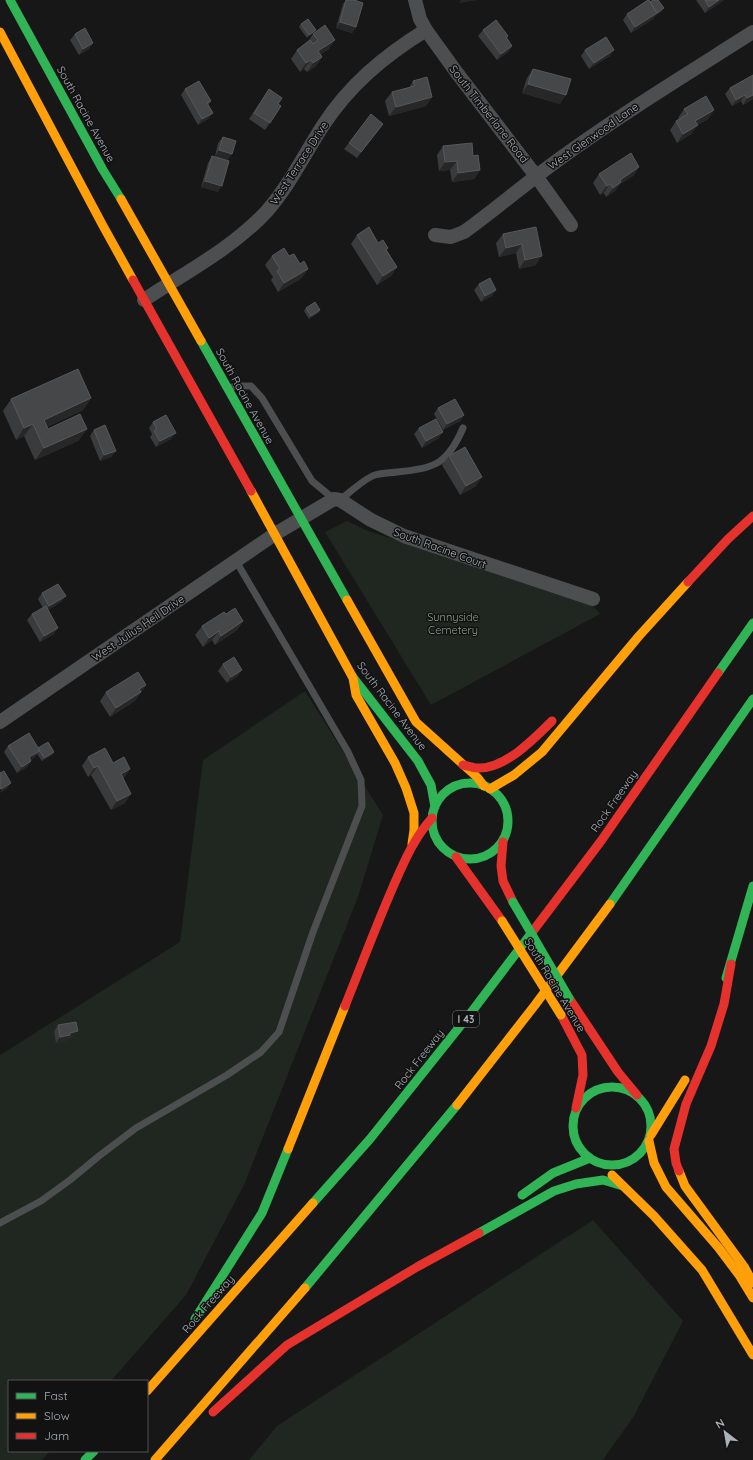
<svg xmlns="http://www.w3.org/2000/svg" width="753" height="1460" font-family="Quicksand,sans-serif">
	<rect width="100%" height="100%" fill="#171718"/>
	<!-- green -->
	<path fill="#202620" d="M347,521l21,10 223,72 9,11 -169,91 -106,-173z
		M305,691l78,124 -25,82 -114,288 -58,110 -75,86h-102v70h41l-8,9h-42v-405l180,-113 23,-182z
		M593,1220l90,101 -49,95 -31,44h-354l28,-34z"/>
	<g fill="none" stroke-linecap="round" stroke-linejoin="round">
		<!-- lane -->
		<path stroke="#4c4e50" stroke-width="7" d="M227,388l12,-2h12l11,12 50,83 22,18
			M340,500c9,-7 25,-22 35,-25 7,-2 15,-2 22,-3 38,-4 50,-7 66,-44
			M0,1223l41,-22 29,-21 29,-24 37,-28 91,-53 34,-23 18,-20 34,-100 49,-126 -1,-26 -13,-28 -112,-191"/>
		<!-- street -->
		<path stroke="#4c4e50" stroke-width="14" d="M415,0l5,19 6,11 31,43 79,103 35,49
			M435,235l16,2 13,-5c32,-23 62,-49 94,-72 63,-46 129,-86 195,-128
			M144,300c42,-28 89,-52 123,-89 22,-25 37,-56 55,-84 27,-42 62,-71 104,-97
			M0,722l275,-188 59,-35 6,1 31,20 33,16 189,63"/>
		<!-- fast -->
		<path stroke="#30b455" stroke-width="9" d="M10,0l93,170 18,29
			M201,341l146,259
			M718,673l35,-50
			M352,676l66,85 13,24 4,22
			M432 821a38 38 0 1 1 76 0a38 38 0 1 1-76 0Z
			M610,904l143,-205
			M726,978l27,-92
			M573 1126a39 39 0 1 1 78 0a39 39 0 1 1-78 0Z
			M522,1195l31,-22 37,-15
			M313,1203l57,-64 103,-129 60,-79
			M479,1233l75,-42 22,-7 27,-4 20,6
			M305,1288l152,-183
			M195,1319l67,-106 26,-64
			M85,1460l9,-9"/>
		<!-- slow -->
		<path stroke="#ff9f0a" stroke-width="9" d="M0,32l102,192 31,56
			M121,199l80,142
			M251,491l101,185
			M347,600l69,122 61,55 7,9
			M353,678l3,17 39,68 11,25 8,25v17l-2,14
			M490,789l24,-14 28,-23 97,-116 49,-54
			M457,1105l78,-100 75,-101
			M651,1135l34,-55
			M649,1141l5,22 12,24 52,60 21,28 14,23
			M288,1149l57,-143
			M679,1171l6,15 60,82 8,15
			M612,1175l42,41 48,54 51,85
			M147,1391l166,-188
			M155,1460l150,-172"/>
		<!-- jam -->
		<path stroke="#e5322d" stroke-width="9" d="M133,280l118,211
			M688,582l40,-43 25,-23
			M463,765c5,1 10,3 15,3 27,1 56,-29 74,-47
			M503,842l-2,24 2,15 10,21
			M456,857l46,64
			M533,931l68,-90 117,-168
			M569,998l49,74 19,23
			M345,1006c16,-40 31,-80 48,-119 11,-25 21,-49 39,-69
			M561,1015l21,40 1,20 -7,33
			M679,1171l-3,-8 -2,-14 12,-45 25,-58 13,-42 7,-40
			M213,1412l74,-67 130,-78 62,-34"/>
		<!-- fast-bridge -->
		<path stroke="#30b455" stroke-width="9" d="M513,902l56,96"/>
		<!-- slow-bridge -->
		<path stroke="#ff9f0a" stroke-width="9" d="M502,921l59,94"/>
	</g>
	<!-- wall -->
	<path fill="#3a3b3c" d="M346,0h8l2,27 -4,6 -16,-5 7,-24z
		M696,0h28l-19,13z
		M650,2l12,9 -7,5 -2,3 -22,14 -8,-13 4,-6z
		M301,24l12,9 -6,5 -8,-11z
		M483,30l25,6 -1,2 5,8 -4,6 -11,8 -19,-24z
		M75,34l14,15 -10,6 -9,-15z
		M313,34l16,15 -8,5 1,3 -6,9 -9,6 -3,-3 -4,3 -9,-13 6,-9 10,-7z
		M585,50l25,6 -21,13 -8,-13z
		M533,69l27,35 -38,-11 5,-15z
		M753,75v24l-10,6 -2,-4 -9,5 -7,-12 5,-6z
		M413,81l19,16 -6,9 -37,10 -4,-15 7,-9 17,-4z
		M185,89l26,12 -3,4 5,8 -5,6 -10,6 -17,-30z
		M269,89l9,15 3,2 -16,24 -16,-11z
		M684,109l30,1 -6,9 -11,6 -6,9 -14,9 -7,-13 6,-9 3,-2 -1,-1z
		M383,124l-26,34 -13,-9 5,-6z
		M223,137l9,17 -5,6 -12,-4 3,-13z
		M443,146l30,10 7,14 -6,9 -22,3 -2,-12 -11,1 -2,-16z
		M212,156l6,36 -17,-5 7,-24z
		M639,167l-6,9 -13,8 -5,7 -9,6 -2,-4 -4,2 -7,-12 6,-9z
		M536,227v38l-17,4 -3,-16 -17,4 -3,-14 7,-9z
		M357,235l21,8 9,7 10,17 -6,9 -14,9 -26,-41z
		M272,256l30,22 -24,14 -7,-12 2,-3 -8,-12z
		M479,284l13,12 -11,6 -7,-12z
		M306,308l14,2 -2,3 -9,6 -5,-8z
		M91,398l-8,12 -36,17 1,2h39l-9,12 -43,19 -11,-24 -8,4 -13,-29 8,-12z
		M438,408l26,7 -4,6 -17,9 -9,-16z
		M153,422l18,17 -15,8 -6,-10 2,-3 -3,-6z
		M419,428l20,10 -17,10 -8,-14z
		M94,430l22,21 -5,6 -11,4 -10,-25z
		M449,456l27,30 -16,9 -18,-30z
		M42,593l24,3 -5,6 -13,8 6,24 -14,8 -13,-22 5,-6 11,-6 -5,-9z
		M226,614l17,7 -6,9 -22,15 -3,-5 -9,7 -8,-12 7,-9z
		M223,664l15,12 -11,7 -9,-12z
		M146,685l-11,16 -25,16 -10,-16 6,-9z
		M8,746l30,2 16,4 -2,3 -10,6 -5,-7 -2,3 -5,3 1,1 -4,6 -10,6 -13,-21z
		M88,757l25,6 17,6 -7,10 2,24 -14,7 -20,-35 -3,2 -6,-11z
		M58,1025l16,12 -6,1 -2,3 -10,2 -2,-12z"/>
	<!-- shaded-wall -->
	<path fill="#272728" d="M461,0h17l-19,3z
		M719,0h5l-19,13 4,-6z
		M664,8l-2,3 -7,5 -2,3 -22,14 4,-6z
		M340,22l16,5 -4,6 -16,-5z
		M316,30l-3,3 -6,5 2,-3z
		M335,40l-6,9 -17,11 6,-9z
		M93,43l-4,6 -10,6 4,-6z
		M512,46l-4,6 -11,8 4,-6z
		M614,50l-4,6 -21,13 5,-6z
		M322,57l-6,9 -9,6 6,-9z
		M311,60l-7,9 -4,3 6,-9z
		M528,84l38,11 -6,9 -38,-11z
		M745,95l-4,6 -9,5 4,-6z
		M753,95v4l-10,6 4,-7z
		M432,97l-6,9 -37,10 7,-9z
		M714,110l-6,9 -19,11 6,-9z
		M213,113l-5,6 -10,6 4,-6z
		M698,125l-7,9 -14,9 6,-9z
		M219,150l13,4 -5,6 -12,-4z
		M457,161l-7,9 -11,1 6,-9z
		M639,167l-6,9 -13,8 -5,7 -9,6 14,-17z
		M480,170l-6,9 -22,3 6,-9z
		M205,181l17,5 -4,6 -17,-5z
		M610,184l-6,9 -4,2 7,-9z
		M522,244l-6,9 -17,4 7,-9z
		M542,256l-6,9 -17,4 6,-9z
		M397,267l-6,9 -14,9 6,-9z
		M308,269l-6,9 -24,14 6,-9z
		M496,290l-4,6 -11,6 4,-6z
		M320,310l-2,3 -9,6 2,-3z
		M91,398l-8,12 -47,22 8,-12z
		M464,415l-4,6 -17,9 4,-6z
		M33,424l-9,12 -8,4 8,-12z
		M87,429l-9,12 -43,19 9,-12z
		M443,432l-4,6 -17,10 4,-7z
		M176,433l-5,6 -15,8 4,-6z
		M116,451l-5,6 -11,4 4,-6z
		M482,477l-6,9 -16,9 6,-9z
		M66,596l-5,6 -16,10 4,-6z
		M243,621l-6,9 -22,15 6,-9z
		M58,628l-4,6 -14,8 4,-6z
		M219,631l-7,9 -9,7 6,-9z
		M242,670l-4,6 -11,7 4,-6z
		M146,685l-11,16 -25,16 6,-9 23,-19z
		M40,751l-5,6 -10,6 4,-6z
		M54,752l-2,3 -10,6 2,-3z
		M31,761l-4,6 -10,6 5,-6z
		M98,766l-7,9 -3,2 6,-9z
		M130,769l-6,9 -10,5 7,-9z
		M11,783l-4,6 -7,4 1,-4z
		M131,794l-6,9 -14,7 6,-9z
		M78,1031l-4,6 -6,1 -2,3 -10,2 4,-6 10,-4z"/>
	<!-- building -->
	<path fill="#464749" stroke="#56585b" d="M346,0h8l9,3 -7,24 -16,-5z
		M648,0h1l8,13 -22,14 -8,-13z
		M653,0h5l6,8 -7,5 -7,-11z
		M705,0h14l-10,7z
		M308,19l8,11 -7,5 -8,-11z
		M496,20l12,16 -2,1 6,9 -11,8 -18,-24z
		M325,25l10,15 -17,11 4,6 -9,6 -2,-3 -5,3 -9,-13 13,-10 3,4 5,-4 -5,-6z
		M85,28l8,15 -10,6 -8,-15z
		M606,37l8,13 -20,13 -9,-13z
		M533,69l38,10 -5,16 -38,-11z
		M753,75v20l-6,3 -2,-3 -9,5 -6,-12z
		M427,77l5,20 -36,10 -4,-15 23,-6 -2,-5z
		M199,81l12,20 -4,2 6,10 -11,6 -17,-30z
		M269,89l13,9 -4,6 3,2 -11,17 -16,-10z
		M706,96l8,14 -19,11 3,4 -15,9 -7,-13 12,-7 -4,-5z
		M371,114l12,10 -22,28 -12,-9z
		M223,137l13,4 -4,13 -13,-4z
		M472,143l1,13 5,-1 2,15 -22,3 -1,-12 -12,1 -2,-16z
		M631,153l8,14 -19,13 1,2 -8,6 -3,-4 -3,2 -8,-12z
		M212,156l17,5 -7,25 -17,-5z
		M369,227l9,16 5,-3 5,8 -2,2 11,17 -14,9 -26,-41z
		M536,227l6,29 -17,4 -3,-16 -16,4 -3,-14z
		M284,248l5,8 5,-2 6,10 4,-3 4,8 -24,14 -7,-12 3,-2 -8,-13z
		M490,278l6,12 -11,6 -6,-12z
		M315,302l5,8 -9,6 -5,-8z
		M78,369l13,29 -47,22 4,9 32,-15 7,15 -43,19 -11,-24 -9,4 -13,-29z
		M455,399l9,16 -17,9 -9,-16z
		M166,415l10,18 -16,8 -6,-10 3,-2 -4,-7z
		M436,419l7,13 -17,9 -7,-13z
		M105,425l11,26 -12,4 -10,-25z
		M465,447l17,30 -16,9 -17,-30z
		M58,584l8,12 -17,10 -7,-13z
		M46,606l12,22 -14,8 -12,-22z
		M235,608l8,13 -22,15 -2,-5 -10,7 -7,-12 22,-14 2,2z
		M234,657l8,13 -11,7 -8,-13z
		M138,672l8,13 -7,4 2,3 -25,16 -10,-16z
		M29,733l11,18 -11,6 2,4 -9,6 -14,-21z
		M48,742l6,10 -10,6 -6,-10z
		M105,748l8,15 11,-6 6,12 -9,5 10,20 -14,7 -19,-35 -4,2 -6,-11z
		M4,771l7,12 -10,6 -1,-1v-15z
		M76,1022l2,9 -8,2v2l-10,2 -2,-12z"/>
	<g text-anchor="middle" stroke-width="3" stroke-linejoin="round" paint-order="stroke">
		<!-- shield labels -->
		<rect fill="#121213" stroke="#7c8186" stroke-width="1" x="453" y="1011" width="26" height="16" rx="3"/>
		<g font-size="10" font-weight="bold" fill="#aab0b7">
			<text x="466" y="1023">I 43</text>
		</g>
		<!-- street labels -->
		<g font-size="11" fill="#aab0b7" stroke="#121213">
			<text transform="translate(86 114) rotate(61)" y="4">South Racine Avenue</text>
			<text transform="translate(489 114) rotate(52)" y="4">South Timberlane Road</text>
			<text transform="translate(593 136) rotate(-35)" y="4">West Glenwood Lane</text>
			<text transform="translate(299 163) rotate(-57)" y="4">West Terrace Drive</text>
			<text transform="translate(245 396) rotate(61)" y="4">South Racine Avenue</text>
			<text transform="translate(440 548) rotate(20)" y="4">South Racine Court</text>
			<text transform="translate(138 628) rotate(-34)" y="4">West Julius Heil Drive</text>
			<text transform="translate(392 706) rotate(53)" y="4">South Racine Avenue</text>
			<text transform="translate(614 801) rotate(-55)" y="4">Rock Freeway</text>
			<text transform="translate(555 985) rotate(59)" y="4">South Racine Avenue</text>
			<text transform="translate(419 1059) rotate(-52)" y="4">Rock Freeway</text>
			<text transform="translate(208 1304) rotate(-49)" y="4">Rock Freeway</text>
		</g>
		<!-- park labels -->
		<g font-size="11" fill="#86a083" stroke="#121213">
			<text x="453" y="621">Sunnyside<tspan x="453" dy="13">Cemetery</tspan></text>
		</g>
	</g>
	<!-- legend -->
	<rect x="8" y="1380" width="140" height="72" fill="#121213" stroke="#4f5155"/>
	<rect x="16" y="1393" width="20" height="6" fill="#30b455" stroke="#4f5155"/>
	<text x="44" y="1400" font-size="12" fill="#aab0b7">Fast</text>
	<rect x="16" y="1413" width="20" height="6" fill="#ff9f0a" stroke="#4f5155"/>
	<text x="44" y="1420" font-size="12" fill="#aab0b7">Slow</text>
	<rect x="16" y="1433" width="20" height="6" fill="#e5322d" stroke="#4f5155"/>
	<text x="44" y="1440" font-size="12" fill="#aab0b7">Jam</text>
	<!-- north arrow -->
	<g transform="translate(725 1432) rotate(329)" stroke="#121213" stroke-width="3" paint-order="stroke">
	<path d="M0-3L7 15L0 10L-7 15Z" fill="#aab0b7"/>
	<text y="-6" font-size="11" font-weight="bold" text-anchor="middle" fill="#aab0b7">N</text>
	</g>
</svg>
